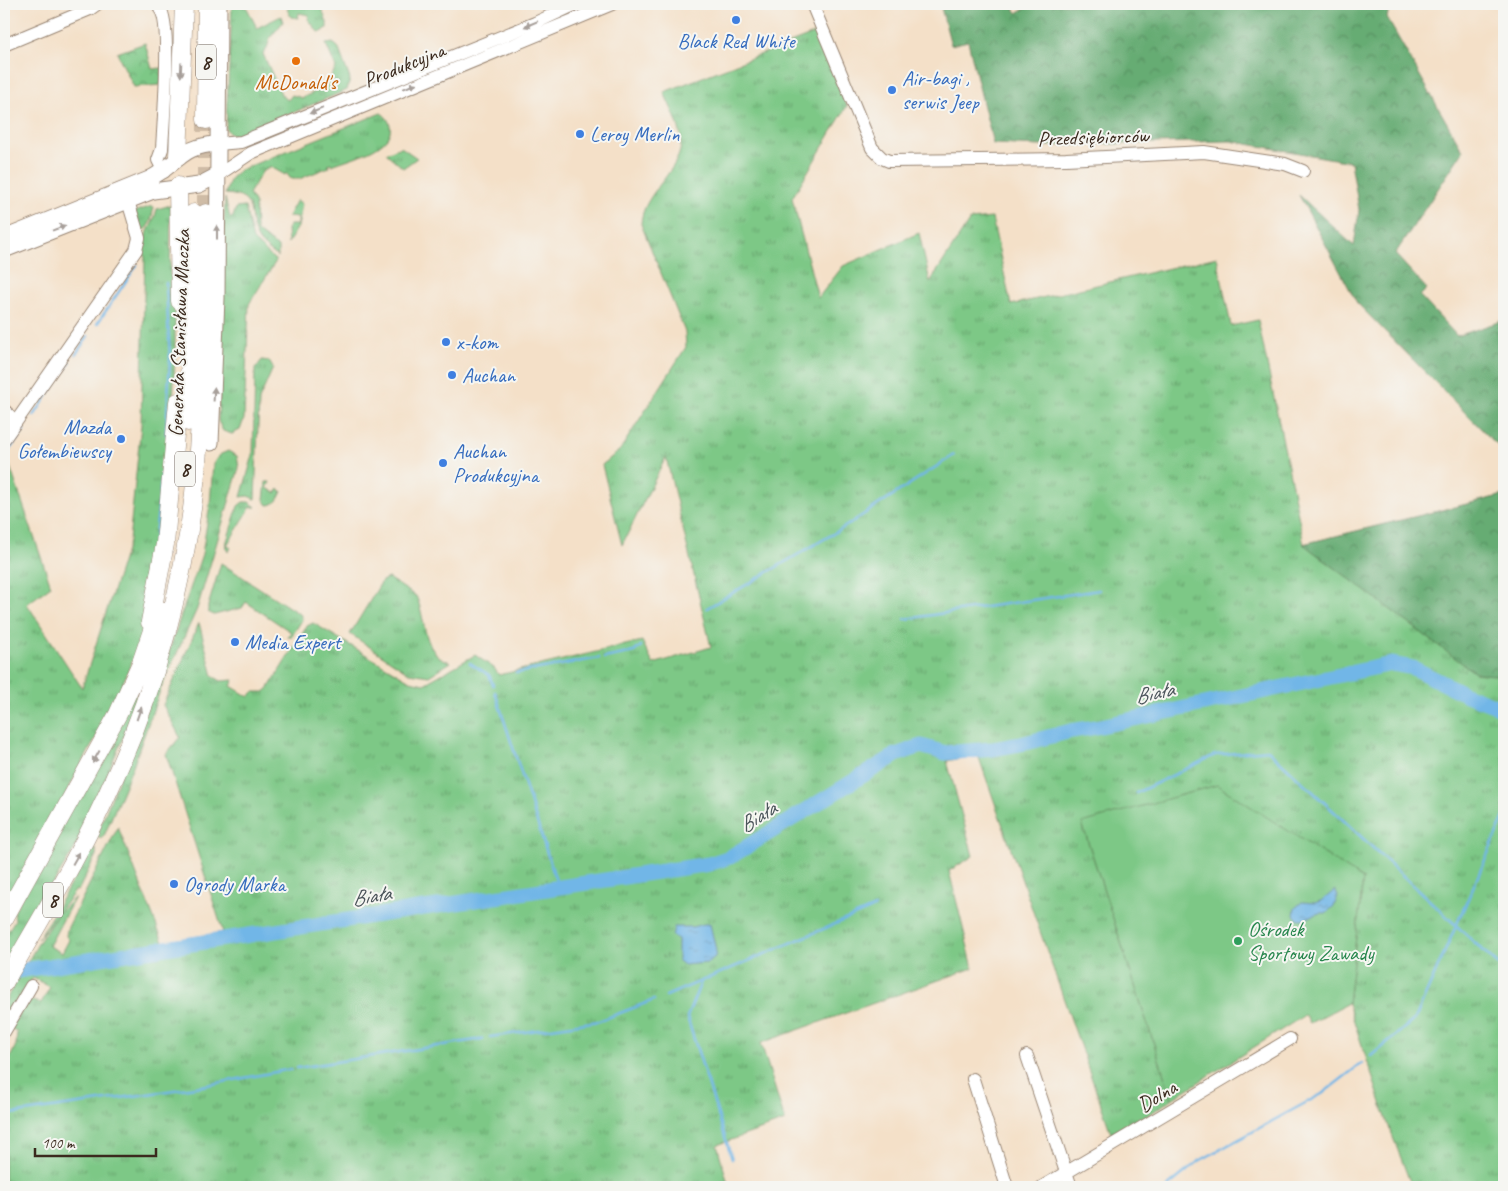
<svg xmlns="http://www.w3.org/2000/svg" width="1508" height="1191" font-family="Caveat,sans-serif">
	<defs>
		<pattern id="grass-tufts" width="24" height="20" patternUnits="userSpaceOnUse" patternTransform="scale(1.25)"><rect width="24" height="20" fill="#7dc886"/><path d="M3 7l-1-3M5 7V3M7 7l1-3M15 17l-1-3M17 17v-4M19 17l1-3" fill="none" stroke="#68a36d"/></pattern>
		<pattern id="forest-crowns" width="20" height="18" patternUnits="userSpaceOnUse" patternTransform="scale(1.25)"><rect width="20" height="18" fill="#66ac73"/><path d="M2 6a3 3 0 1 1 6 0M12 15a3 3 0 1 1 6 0" fill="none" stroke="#558c5e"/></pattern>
		<pattern id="park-crowns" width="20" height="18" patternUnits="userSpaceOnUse" patternTransform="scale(1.25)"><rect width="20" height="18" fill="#7dc886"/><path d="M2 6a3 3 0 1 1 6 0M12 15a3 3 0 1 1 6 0" fill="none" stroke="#68a36d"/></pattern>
		<pattern id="water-ripples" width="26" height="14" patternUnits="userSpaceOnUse" patternTransform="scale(1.25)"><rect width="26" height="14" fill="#71b6e7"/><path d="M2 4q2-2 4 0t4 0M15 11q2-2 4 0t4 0" fill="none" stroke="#5e94bb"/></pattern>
	</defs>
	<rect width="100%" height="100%" fill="#f6f6f2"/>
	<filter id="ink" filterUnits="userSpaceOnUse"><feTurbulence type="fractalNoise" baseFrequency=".02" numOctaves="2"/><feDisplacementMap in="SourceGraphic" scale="10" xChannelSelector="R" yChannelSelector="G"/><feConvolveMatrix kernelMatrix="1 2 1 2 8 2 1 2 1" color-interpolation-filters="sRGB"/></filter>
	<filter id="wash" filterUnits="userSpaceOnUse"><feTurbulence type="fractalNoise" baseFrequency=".0096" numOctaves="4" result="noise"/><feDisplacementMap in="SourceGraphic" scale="20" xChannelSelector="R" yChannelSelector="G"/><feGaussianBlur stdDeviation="1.12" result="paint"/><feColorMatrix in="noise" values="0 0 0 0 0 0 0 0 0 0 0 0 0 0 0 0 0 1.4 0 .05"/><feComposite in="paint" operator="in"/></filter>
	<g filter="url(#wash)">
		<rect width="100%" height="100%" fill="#f4e0c8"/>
		<!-- grass -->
		<path fill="url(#grass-tufts)" stroke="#5c7952" d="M232,4h13l12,24 24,-12 2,6 -13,16 -3,10 -4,6 19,42 6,4 4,-5 10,3 23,-11 11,-19 -10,-24 7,-1 5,4 12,32 -3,11 -110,46 -8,-3 -3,-4c1,-42 5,-83 6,-125z
			M294,4h26l7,18v6l-5,4h-4l-10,-13 1,-4 -10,-2 -1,5 -7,-1 -4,-8z
			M816,33l31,73 -55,92 26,100 25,-32 76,-33 11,49 40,-62 22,-2 19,87 206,-48 14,69 27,-6 46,224 200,-49v692h-92l-23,-60 -41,-124 15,-124 -281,-56 90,276 -59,40 -135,-384 -31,6 26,95 -24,15 24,97 -212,75 24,78 -68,24 12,42h-725v-116l12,-26 1,-13 -7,-4 17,-28 14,3 9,-16 -17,-9 -29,47v-19l5,-12 30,-52 18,-27 18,-18 -26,49 13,7 7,-13 -3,-4 1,-7 51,-102 45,115 60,-10 -57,-178 14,-17 -17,-32 36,-82 14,53 8,5 13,-1 -3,6 18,11 4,-5h11l4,-3 39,-63 6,-3 97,58 14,3 51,-29 19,13 5,7 143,-34 11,23 58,-17 -45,-190 -44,88 -20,-80 18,-15 66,-103 -1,-15 -44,-108c1,-32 43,-54 40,-85 -1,-15 -11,-32 -17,-47z
			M381,113c5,3 7,6 9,12 5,23 -41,33 -58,40l-1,-2 -3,1 1,3 -30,12h-8l-5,-6 -1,2 -14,-8 -9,5 -13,22 6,10 1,27 22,16v10c-6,-5 -16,-11 -20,-18 -13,-22 3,-43 -33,-45l6,-16 9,-8z
			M401,147l16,11 -14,10 -17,-15z
			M225,198l5,20 3,-1 3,-9 9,-1 8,33 23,21 -27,43 -5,115 -4,11 -8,4 -9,-3 -5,-10z
			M297,200l5,4 -4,23 -10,16 -1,-14 3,-4h8v-8l-10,-1z
			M171,205l-1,71h2l3,21v55l-3,80 -20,167 -14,48 -24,57 -110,205v-441l5,-4 42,122 -24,18 55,84 47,-147 12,-116 4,-169 -6,-3c4,-16 14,-27 18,-44z
			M152,206l2,1c-2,9 -3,18 -10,23l-3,-2 -6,-16z
			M262,360l7,1 4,7 -14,32 -4,99 -7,-3 -7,1 12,-42 2,-86z
			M228,451l9,5 2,12 -42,141 -36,79 -28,78 -29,70 -4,3 -3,-4 73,-187 32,-94 8,-50 3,-40 6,-9z
			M266,482h4l-3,6 9,5 3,-4 3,2c-2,6 -6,14 -14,14l-4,-5z
			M243,502h6l7,5h-5l-24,38 4,3 -3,4 -2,-8 12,-38z
			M221,563l80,52 1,5 -10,16 -4,1 3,-5 -45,-30 -4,6 -28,7 -6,-3v-6z
			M388,578l28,18c11,23 5,59 35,66l-22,14 -20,-3 -59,-39 32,-53z
			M161,624l-33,102 -53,122 -71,115v-26l11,-17 -1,-8z
			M92,848l4,2v5l-18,36 -2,-1 -38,49z"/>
		<!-- forest -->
		<path fill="url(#forest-crowns)" stroke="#506b48" d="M940,4h72l5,9 17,-9h356l-3,14 76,133 -68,103 32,35 -7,7 37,40 47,-16v132l-147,-149 -58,-108 55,51 5,-36 -8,-48 -121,-21 -190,5 -47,-2 -25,-103 -17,4z
			M1504,495v181l-29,-3 -172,-129z"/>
		<!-- park -->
		<path fill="url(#park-crowns)" stroke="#5c7952" d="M145,43l7,26 10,-1 -1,17 -27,2 -17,-34z"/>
		<!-- pitch -->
		<path fill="#7dc886" stroke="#5c7952" d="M1217,785l146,94 -15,124 -38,20 -5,-8 -133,84 -90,-276z"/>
		<!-- water -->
		<path fill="url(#water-ripples)" stroke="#567082" d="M1335,890l3,6 -4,10 -8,7c-15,-1 -14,7 -28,6l-4,-4 1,-7 7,-6 13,1 8,-3z
			M704,924h6l6,26 -1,7 -8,6 -23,2 -6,-5v-21l-6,-3 2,-9h18z"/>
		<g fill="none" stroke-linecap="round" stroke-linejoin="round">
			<!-- stream -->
			<path stroke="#71b6e7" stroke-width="2.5" d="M166,283l4,76 -4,75
				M97,324l40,-59
				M76,354l12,-18
				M64,371l6,-9
				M34,416l24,-37
				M4,457l20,-27
				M152,565l11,-99
				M707,608l136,-80 111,-73
				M905,619l194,-29
				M604,658l30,-6 7,-6
				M470,663l19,12 4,10
				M516,673l83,-15
				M495,692l63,195
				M1136,793l79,-38 53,-5 236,220
				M701,982l-14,35 45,142
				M666,996l209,-89
				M490,1037l109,-16 55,-21
				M1371,1056l44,-37 89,-202
				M297,1068l185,-29
				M4,1115l198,-29 89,-17
				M1167,1187l32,-26 123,-67 40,-31"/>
			<!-- river -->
			<path stroke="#71b6e7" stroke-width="15" d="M4,973l705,-109 21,-7 166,-102 25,-9 24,7 48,-4 32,-6 46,-12 25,-4 296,-63 21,4 54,27 37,14"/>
		</g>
	</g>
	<g filter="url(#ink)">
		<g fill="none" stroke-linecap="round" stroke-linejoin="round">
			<!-- highway-tunnel -->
			<path stroke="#cfbca6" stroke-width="18" stroke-dasharray="18 9" stroke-linecap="butt" d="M206,213v-93"/>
			<defs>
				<path id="minor" d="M812,4l60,144 10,10 7,3 177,-2 138,-7 81,12 18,7
					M160,9c12,14 3,117 2,140l-4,11 6,12
					M4,45l86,-36 7,-5
					M218,144l23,-2 294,-119 41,-19
					M218,175l33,-22 361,-149
					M4,410l12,12
					M4,439l132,-189 3,-12 -11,-37
					M4,1032l27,-46
					M1027,1056l44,131
					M973,1079l34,108
					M1042,1187l248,-148"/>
				<path id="major" d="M4,238l145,-59c29,-14 32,-34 69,-35
					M4,250l149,-59 46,-6 19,-10
					M211,443l6,-145 2,-294"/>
				<path id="highway" d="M206,120l1,-116
					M178,157l6,-153
					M178,186l2,115
					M188,422l6,-209
					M150,622l15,-78 13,-142
					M4,919l114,-205 23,-51 18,-53
					M4,983c38,-67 79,-132 110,-204 42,-92 73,-205 82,-305 8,-87 9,-174 10,-261"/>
			</defs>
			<!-- minor casing -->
			<use href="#minor" stroke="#988573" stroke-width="14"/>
			<!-- major casing -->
			<use href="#major" stroke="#988573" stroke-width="17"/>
			<!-- highway casing -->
			<use href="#highway" stroke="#988573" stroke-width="19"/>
			<!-- minor -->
			<use href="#minor" stroke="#fff" stroke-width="12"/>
			<!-- major -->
			<use href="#major" stroke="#fff" stroke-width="15"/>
			<!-- highway -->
			<use href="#highway" stroke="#fff" stroke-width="18"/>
		</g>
		<!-- one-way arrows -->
		<defs><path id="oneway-solid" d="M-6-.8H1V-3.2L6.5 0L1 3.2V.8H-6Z" transform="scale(1.25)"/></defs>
		<g fill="#a79f9a">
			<use href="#oneway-solid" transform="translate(531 24) rotate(157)"/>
			<use href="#oneway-solid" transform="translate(181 70) rotate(92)"/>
			<use href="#oneway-solid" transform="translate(410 86) rotate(-22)"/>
			<use href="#oneway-solid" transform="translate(316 111) rotate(158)"/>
			<use href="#oneway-solid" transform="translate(59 228) rotate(-21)"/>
			<use href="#oneway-solid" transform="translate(217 232) rotate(-90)"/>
			<use href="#oneway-solid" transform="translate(214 394) rotate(-87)"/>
			<use href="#oneway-solid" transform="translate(139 713) rotate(-71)"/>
			<use href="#oneway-solid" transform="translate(96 757) rotate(119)"/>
			<use href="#oneway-solid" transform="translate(76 858) rotate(-61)"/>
		</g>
	</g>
	<!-- markers -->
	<g fill="#3f7fe0" stroke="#f6f6f2" stroke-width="2">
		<circle cx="736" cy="20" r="5"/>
		<circle cx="892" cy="90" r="5"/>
		<circle cx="580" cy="134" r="5"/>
		<circle cx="446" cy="342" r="5"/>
		<circle cx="452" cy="375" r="5"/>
		<circle cx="121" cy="439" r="5"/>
		<circle cx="443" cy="463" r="5"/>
		<circle cx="235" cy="642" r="5"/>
		<circle cx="174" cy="884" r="5"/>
	</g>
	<circle fill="#e8710a" stroke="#f6f6f2" stroke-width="2" cx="296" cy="61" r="5"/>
	<circle fill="#2e9e5b" stroke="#f6f6f2" stroke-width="2" cx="1238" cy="941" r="5"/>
	<g text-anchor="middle" stroke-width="4" stroke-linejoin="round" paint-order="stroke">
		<!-- shield labels -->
		<g fill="#f6f6f2" stroke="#73675e" stroke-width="1">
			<rect x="196" y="44.5" width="20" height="35" rx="4"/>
			<rect x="175" y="451.5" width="20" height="35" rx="4"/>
			<rect x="43" y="882.5" width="20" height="35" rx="4"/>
		</g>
		<g font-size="20" font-weight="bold" fill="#3b2a1e">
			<text x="206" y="69">8</text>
			<text x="185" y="476">8</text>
			<text x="53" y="907">8</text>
		</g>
		<!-- shop labels -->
		<g font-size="21" fill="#366cbe" stroke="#f6f6f2" text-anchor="start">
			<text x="736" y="48" text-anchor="middle">Black Red White</text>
			<text x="902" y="85">Air-bagi ,<tspan x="902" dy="24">serwis Jeep</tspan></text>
			<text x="590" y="141">Leroy Merlin</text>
			<text x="456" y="349">x-kom</text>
			<text x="462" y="382">Auchan</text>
			<text x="111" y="434" text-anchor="end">Mazda<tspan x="111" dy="24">Gołembiewscy</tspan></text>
			<text x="453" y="458">Auchan<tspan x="453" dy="24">Produkcyjna</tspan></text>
			<text x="245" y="649">Media Expert</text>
			<text x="184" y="891">Ogrody Marka</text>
		</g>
		<!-- street labels -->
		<g font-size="21" fill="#3b2a1e" stroke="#f6f6f2">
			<text transform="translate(404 65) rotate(-22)" y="7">Produkcyjna</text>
			<text transform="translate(1093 137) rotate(-2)" y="7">Przedsiębiorców</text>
			<text transform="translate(179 333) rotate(-88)" y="7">Generała Stanisława Maczka</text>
			<text transform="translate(1157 1096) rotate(-31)" y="7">Dolna</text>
		</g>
		<!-- food labels -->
		<g font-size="21" fill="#c56008" stroke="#f6f6f2">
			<text x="296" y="89">McDonald's</text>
		</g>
		<!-- leisure labels -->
		<g font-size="21" fill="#27864d" stroke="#f6f6f2" text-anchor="start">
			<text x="1248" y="936">Ośrodek<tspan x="1248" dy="24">Sportowy Zawady</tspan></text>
		</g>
		<!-- water labels -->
		<g font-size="22" font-style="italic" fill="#4b545a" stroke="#f6f6f2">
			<text transform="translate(1154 692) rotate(-12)" y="8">Biała</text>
			<text transform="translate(757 816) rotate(-32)" y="8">Biała</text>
			<text transform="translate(371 895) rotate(-9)" y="8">Biała</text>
		</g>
	</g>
	<!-- margin -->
	<rect width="1508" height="1191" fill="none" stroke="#f6f6f2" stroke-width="20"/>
	<!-- scale -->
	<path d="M35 1148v8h121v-8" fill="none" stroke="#3b2a1e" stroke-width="2.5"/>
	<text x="42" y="1148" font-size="15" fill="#3b2a1e" stroke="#f6f6f2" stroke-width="4" paint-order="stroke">100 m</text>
</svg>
